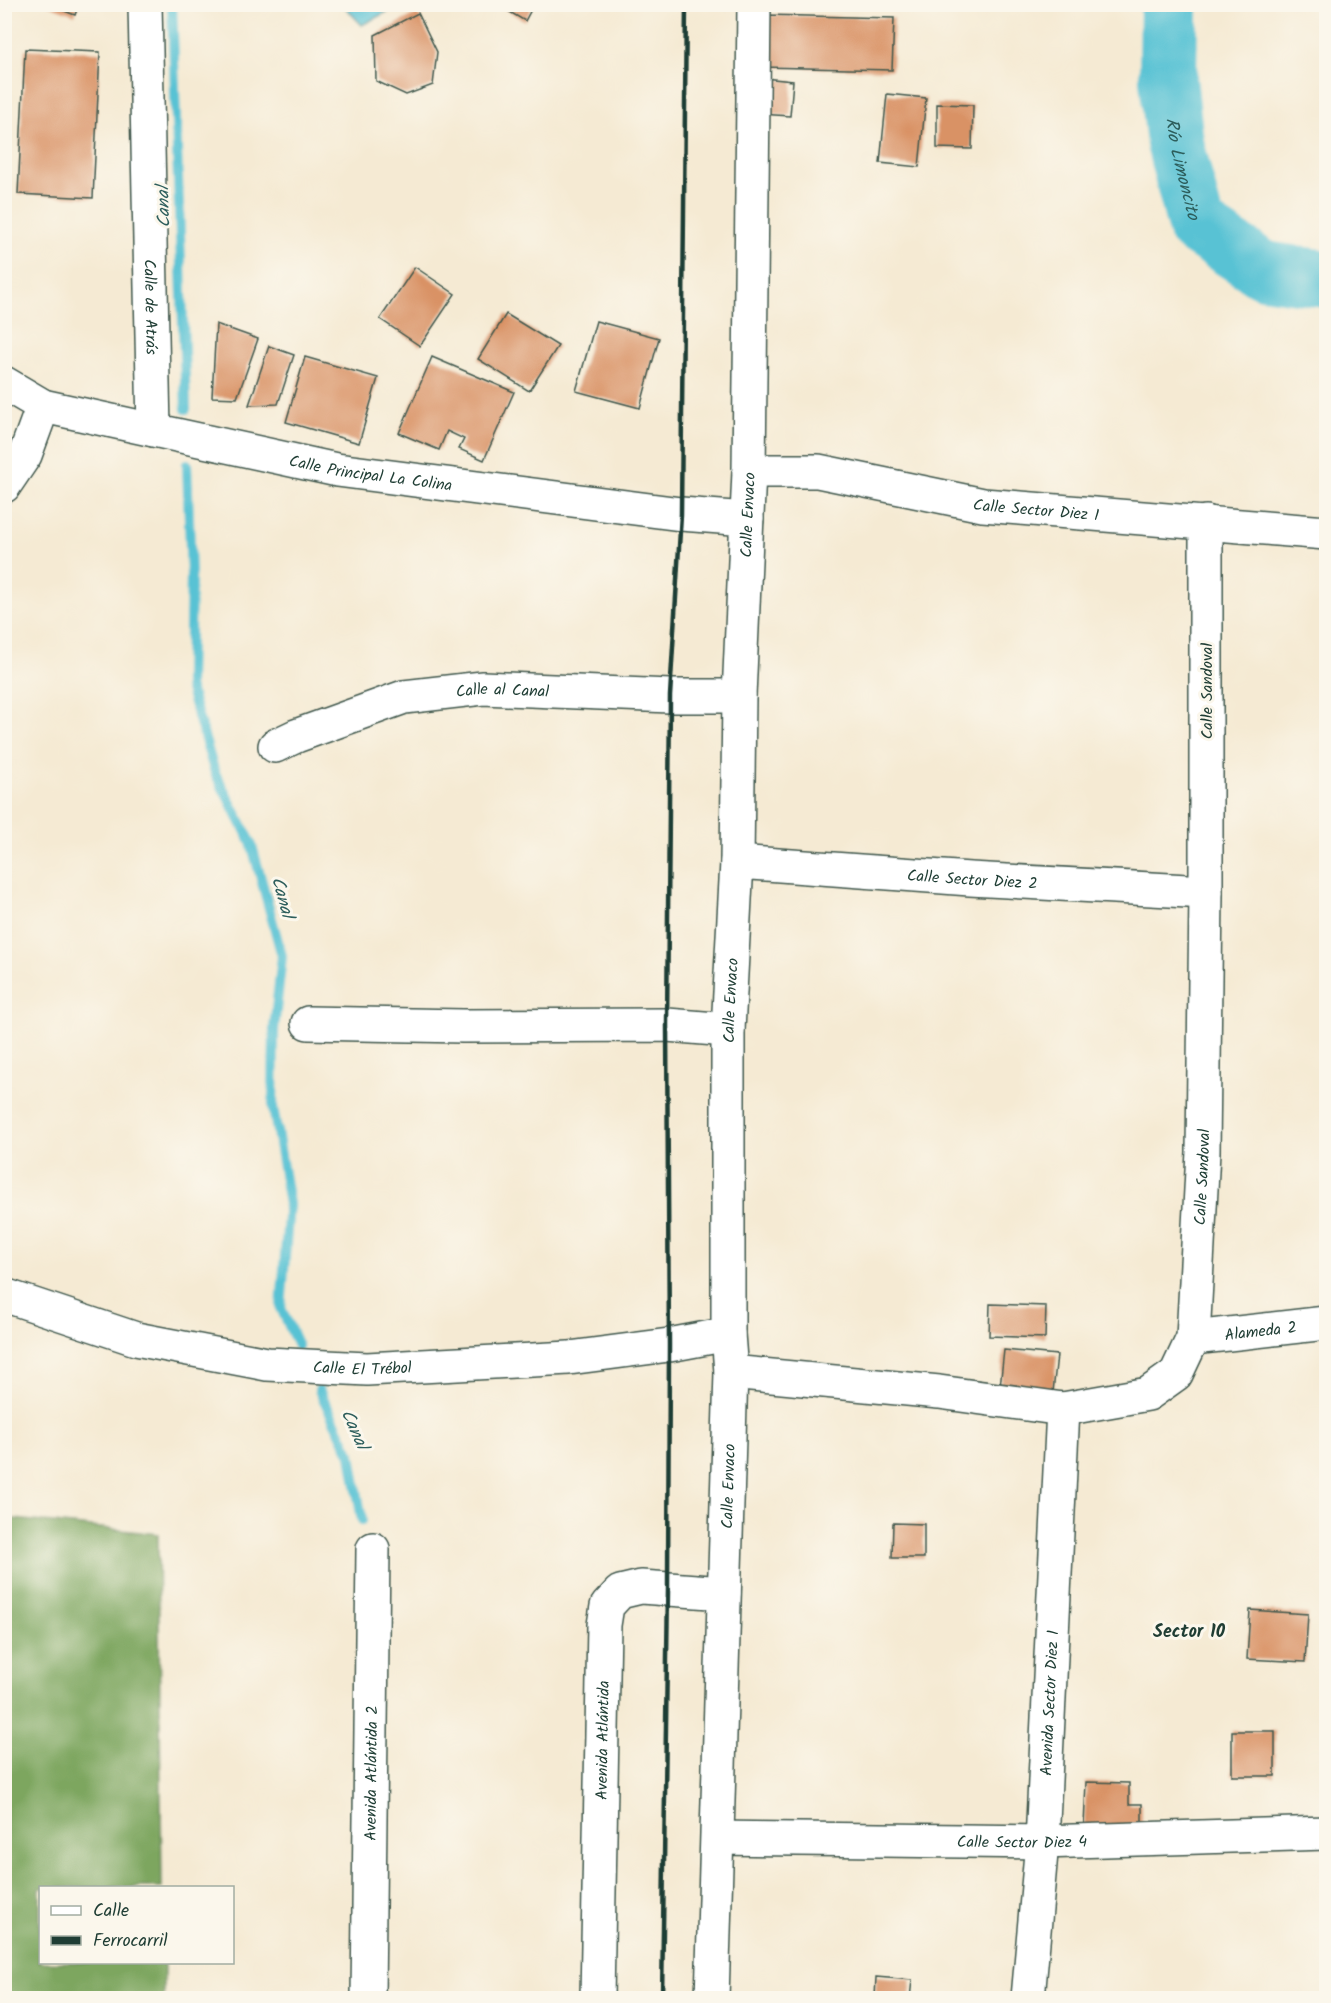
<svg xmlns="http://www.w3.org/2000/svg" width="1331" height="2003" font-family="Kalam,sans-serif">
	<rect width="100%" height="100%" fill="#fbf7ec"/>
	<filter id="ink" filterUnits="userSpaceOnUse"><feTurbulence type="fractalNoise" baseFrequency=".0167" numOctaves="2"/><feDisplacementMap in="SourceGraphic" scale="12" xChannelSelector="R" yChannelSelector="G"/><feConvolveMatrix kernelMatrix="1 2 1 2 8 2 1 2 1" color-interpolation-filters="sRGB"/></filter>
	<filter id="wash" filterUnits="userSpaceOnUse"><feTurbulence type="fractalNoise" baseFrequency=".008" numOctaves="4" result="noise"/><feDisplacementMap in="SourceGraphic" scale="24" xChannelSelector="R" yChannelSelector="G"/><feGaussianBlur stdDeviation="1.35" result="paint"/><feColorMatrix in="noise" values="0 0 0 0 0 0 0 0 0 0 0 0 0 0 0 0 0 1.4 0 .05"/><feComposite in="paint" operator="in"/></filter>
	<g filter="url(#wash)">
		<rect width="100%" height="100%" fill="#f5ead3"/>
		<!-- forest -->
		<path fill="#7da65e" stroke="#4e7249" stroke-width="1.5" d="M5,1518l153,16 4,353 -122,1v74l124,1v35h-159z"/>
		<!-- water -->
		<path fill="#58c2d4" stroke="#3c8084" stroke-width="1.5" d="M343,5h57l-38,20z"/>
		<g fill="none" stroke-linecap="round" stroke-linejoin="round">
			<!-- stream -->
			<path stroke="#58c2d4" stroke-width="10" d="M172,4l14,405
				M187,464l4,111 -2,111 26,87 36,69 31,114 -8,73 -1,78 16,97 -8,104 17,38
				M319,1390l32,65 11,65"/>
			<!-- river -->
			<path stroke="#58c2d4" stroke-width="58" id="s1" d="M1169,4l-1,75 7,64 21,83 68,44 62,9"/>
		</g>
		<g id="blocks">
			<!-- building -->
			<path fill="#d99265" d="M46,4h33l-4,11z
				M496,4h38l-9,17z
				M418,13l19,39 -4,33 -27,10 -30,-14 -1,-46z
				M764,15l130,3 -2,52 -130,-3z
				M25,49l75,3 -7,146 -75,-4z
				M763,78l30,3 -3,35 -30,-2z
				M887,94l39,4 -7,69 -39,-4z
				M937,104l36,1 -1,44 -35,-1z
				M415,267l40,27 -35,52 -40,-27z
				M506,314l52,32 -29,45 -51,-32z
				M596,321l63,17 -19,70 -64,-17z
				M216,324l42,15 -21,59 -25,-1z
				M269,346l25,9 -16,49 -29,1z
				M305,357l73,21 -19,65 -73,-21z
				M432,357l82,35 -30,68 -25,-11 5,-10 -17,-8 -8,19 -40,-17z
				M990,1304l56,2 -1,32 -56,-2z
				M1004,1350l53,5 -4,37 -53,-5z
				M893,1523l31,1v34h-32z
				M1250,1610l58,4 -3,48 -58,-3z
				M1232,1731h43v45h-43z
				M1086,1782l43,1v21h13v24l-58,-2z
				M876,1977l36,3 -2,18h-35z"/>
		</g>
	</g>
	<g filter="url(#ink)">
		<use href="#blocks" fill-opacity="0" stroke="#3f574c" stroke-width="1.5"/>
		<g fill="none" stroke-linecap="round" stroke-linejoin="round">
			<defs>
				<g id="minor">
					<path id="s2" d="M145,4l9,426"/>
					<path id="s3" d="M4,383l39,23 294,64 344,44 66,5"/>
					<path id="s4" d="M749,471h69l165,34 343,28"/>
					<path d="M4,486l21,-31 18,-49"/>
					<path id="s5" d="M275,746l21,-10 108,-39 79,-9 187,8h69"/>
					<path id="s6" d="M737,862l233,17 236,13"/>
					<path d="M308,1023l155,3 204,-1 61,5"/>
					<path id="s7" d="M4,1295l132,44 131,25 100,5 202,-11 100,-13 59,-11"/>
					<path id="s8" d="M1193,1338l133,-15"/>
					<path id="s9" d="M731,1372l208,20 124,17 85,-15 28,-20 17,-36 10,-186 3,-260v-370"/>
					<path id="s10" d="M718,1838l324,4 284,-9"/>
					<path id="s11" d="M368,1998l5,-449"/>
					<path id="s12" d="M597,1998l7,-373 3,-19 13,-14 21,-5 83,6"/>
					<path id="s13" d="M712,1998l19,-626 -3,-38v-304l9,-168 2,-166 10,-225 5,-467"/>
					<path id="s14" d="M1028,1998l14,-156 21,-433"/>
				</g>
			</defs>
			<!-- minor casing -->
			<use href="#minor" stroke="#3f574c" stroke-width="36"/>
			<!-- minor -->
			<use href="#minor" stroke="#fff" stroke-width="33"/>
			<!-- rail -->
			<path stroke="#1f3d34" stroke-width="4.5" d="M662,1998l6,-409 1,-244 -2,-320 3,-329 11,-182 5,-510"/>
		</g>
	</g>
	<g text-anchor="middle" stroke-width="6" stroke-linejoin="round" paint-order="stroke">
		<!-- street labels -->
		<g font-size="16" fill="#1f3d34" stroke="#fbf7ec">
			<text dy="6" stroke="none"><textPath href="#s2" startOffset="303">Calle de Atrás</textPath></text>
			<text dy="6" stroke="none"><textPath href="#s3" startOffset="380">Calle Principal La Colina</textPath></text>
			<text dy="6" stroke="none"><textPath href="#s4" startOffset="291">Calle Sector Diez 1</textPath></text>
			<text dy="6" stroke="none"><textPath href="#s13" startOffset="1484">Calle Envaco</textPath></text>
			<text dy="6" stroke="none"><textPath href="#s5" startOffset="237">Calle al Canal</textPath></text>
			<text transform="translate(1206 691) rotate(-90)" y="6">Calle Sandoval</text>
			<text dy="6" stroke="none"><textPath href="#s6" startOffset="236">Calle Sector Diez 2</textPath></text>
			<text dy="6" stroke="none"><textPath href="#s13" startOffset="998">Calle Envaco</textPath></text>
			<text dy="6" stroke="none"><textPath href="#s9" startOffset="656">Calle Sandoval</textPath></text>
			<text dy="6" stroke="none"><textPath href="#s8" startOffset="68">Alameda 2</textPath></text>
			<text dy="6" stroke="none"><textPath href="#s7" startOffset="368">Calle El Trébol</textPath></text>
			<text dy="6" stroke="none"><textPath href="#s13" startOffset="512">Calle Envaco</textPath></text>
			<text dy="6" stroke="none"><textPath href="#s14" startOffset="296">Avenida Sector Diez 1</textPath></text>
			<text dy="6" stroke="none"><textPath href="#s12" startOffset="258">Avenida Atlántida</textPath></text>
			<text dy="6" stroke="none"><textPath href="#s11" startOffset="225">Avenida Atlántida 2</textPath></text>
			<text dy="6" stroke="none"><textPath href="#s10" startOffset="304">Calle Sector Diez 4</textPath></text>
		</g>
		<!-- water labels -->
		<g font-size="18" font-style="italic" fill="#2d5e5c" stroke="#fbf7ec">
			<text dy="6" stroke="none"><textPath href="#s1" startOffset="166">Río Limoncito</textPath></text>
			<text transform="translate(163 207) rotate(-92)" y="6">Canal</text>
			<text transform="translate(283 897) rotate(75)" y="6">Canal</text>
			<text transform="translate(355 1429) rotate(66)" y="6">Canal</text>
		</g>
		<!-- neighbourhood labels -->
		<g font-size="18" font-weight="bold" fill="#1f3d34" stroke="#fbf7ec">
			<text x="1189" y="1637">Sector 10</text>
		</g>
	</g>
	<!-- margin -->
	<rect width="1331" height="2003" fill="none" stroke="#fbf7ec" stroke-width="24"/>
	<!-- legend -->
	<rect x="39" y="1886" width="195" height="78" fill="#fbf7ec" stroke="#a3ada2" stroke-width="1.5"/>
	<rect x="51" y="1906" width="30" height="9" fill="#ffffff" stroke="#a3ada2" stroke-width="1.5"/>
	<text x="93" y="1916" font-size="18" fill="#1f3d34">Calle</text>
	<rect x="51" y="1936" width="30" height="9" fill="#1f3d34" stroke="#a3ada2" stroke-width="1.5"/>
	<text x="93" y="1946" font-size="18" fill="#1f3d34">Ferrocarril</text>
</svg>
